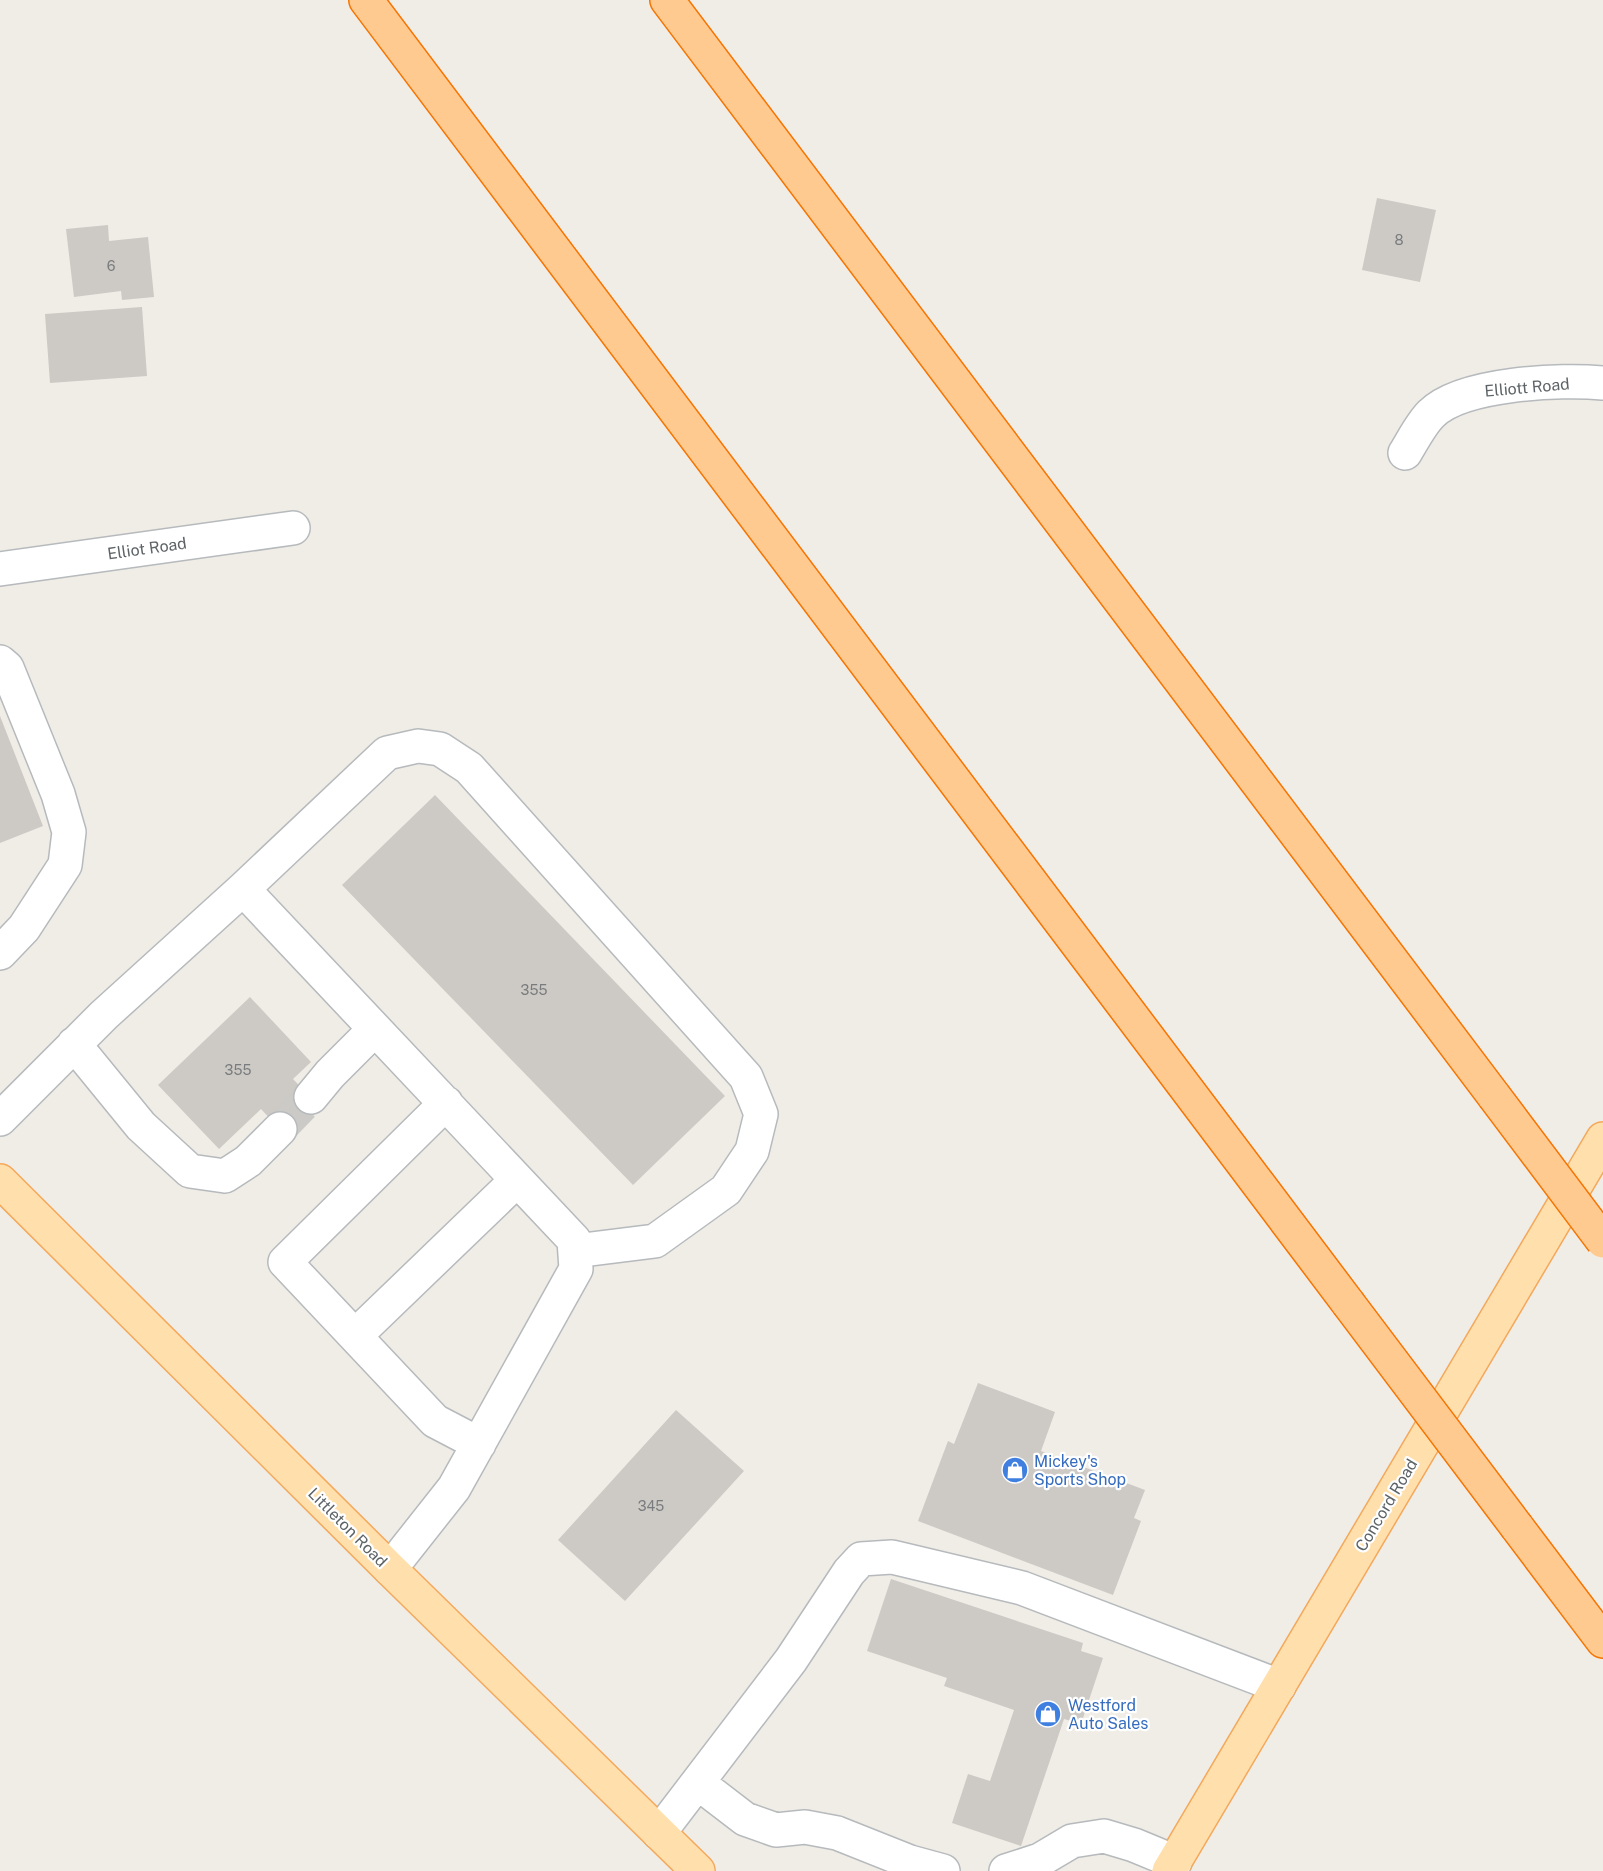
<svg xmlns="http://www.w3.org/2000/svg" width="1603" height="1871" font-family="'Public Sans',sans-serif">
	<rect width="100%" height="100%" fill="#f0ece6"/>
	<!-- building -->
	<path fill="#cdc9c5" d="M1377,198l59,12 -16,72 -58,-12z
		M108,225l1,16 39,-4 6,60 -32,3 -1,-9 -47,6 -8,-68z
		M142,307l5,69 -97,7 -5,-69z
		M0,716l43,110 -43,17z
		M435,795l290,301 -92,89 -291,-300z
		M250,997l61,65 -18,17 28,29 -32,31 -28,-30 -42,40 -61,-64z
		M978,1383l77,29 -14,39 104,39 -11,28 7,3 -28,74 -195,-74 30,-80 6,3z
		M676,1410l68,61 -119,130 -67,-61z
		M891,1579l192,64 -2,8 22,7 -22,66 -17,-5 -43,127 -69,-23 16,-49 22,7 24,-71 -70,-24 3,-8 -80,-27z"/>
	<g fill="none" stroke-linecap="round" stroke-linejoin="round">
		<!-- minor-tunnel -->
		<path stroke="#cbcac6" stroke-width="33" stroke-dasharray="33 16" stroke-linecap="butt" d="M280,1129l31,-32"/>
		<defs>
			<path id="minor" d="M1405,453c8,-13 16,-29 26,-39 31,-31 130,-35 172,-31
				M0,569l293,-41
				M0,662l7,6 51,126 11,38 -4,33 -41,63 -24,25
				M243,889l144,-136 31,-7 22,3 29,19 277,309 15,37 -9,37 -26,39 -71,51 -80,10
				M74,1044l67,82 49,45 35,5 23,-15 32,-32
				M311,1097l19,-23 45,-45
				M446,1103l-161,159 150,159 44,23
				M0,1119l104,-104 139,-126 331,351 2,29 -122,219 -64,81
				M355,1336l162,-156
				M698,1783l47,36 31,11 29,-3 32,6 73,29 33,9
				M659,1833l132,-173 58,-88 12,-13 31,-2 130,31 257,98
				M1006,1871l34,-11 32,-19 32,-5 30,9 41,17"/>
			<path id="major" d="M0,1181l390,388 308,302
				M1169,1871l434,-732"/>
			<path id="highway" d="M366,0l982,1303
				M667,0l827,1096
				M1517,1527l86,114"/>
		</defs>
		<!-- minor casing -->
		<use href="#minor" stroke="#b6babd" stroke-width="36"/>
		<!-- major casing -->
		<use href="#major" stroke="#f4a85b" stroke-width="36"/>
		<!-- highway casing -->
		<use href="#highway" stroke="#f67400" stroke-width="36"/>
		<!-- minor -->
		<use href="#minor" stroke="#fff" stroke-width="33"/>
		<!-- major -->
		<use href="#major" stroke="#ffe0ac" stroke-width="33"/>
		<!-- highway -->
		<use href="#highway" stroke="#feca8f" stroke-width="33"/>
		<defs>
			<path id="highway-bridge" d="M1494,1096l109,145
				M1348,1303l169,224"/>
		</defs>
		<!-- highway-bridge casing -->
		<use href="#highway-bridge" stroke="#f67400" stroke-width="36" stroke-linecap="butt"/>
		<!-- highway-bridge -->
		<use href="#highway-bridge" stroke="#feca8f" stroke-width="33"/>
	</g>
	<!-- icons -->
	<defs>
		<symbol id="shop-disc" viewBox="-11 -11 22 22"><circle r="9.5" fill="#3f7fe0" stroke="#fff"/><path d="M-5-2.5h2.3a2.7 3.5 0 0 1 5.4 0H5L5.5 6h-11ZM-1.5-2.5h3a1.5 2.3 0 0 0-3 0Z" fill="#fff"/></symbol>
	</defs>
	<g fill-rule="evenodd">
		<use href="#shop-disc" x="1000" y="1455" width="30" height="30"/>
		<use href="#shop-disc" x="1033" y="1699" width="30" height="30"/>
	</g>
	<g text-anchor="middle" stroke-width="4.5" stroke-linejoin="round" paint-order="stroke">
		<!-- number labels -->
		<g font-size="14" fill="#797c7e">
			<text x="1399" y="245">8</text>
			<text x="111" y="271">6</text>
			<text x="534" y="995">355</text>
			<text x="238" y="1075">355</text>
			<text x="651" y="1511">345</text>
		</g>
		<!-- street labels -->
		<g font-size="16" fill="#5d6366" stroke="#fff">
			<text transform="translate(1527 387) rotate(-5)" y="6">Elliott Road</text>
			<text transform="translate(147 548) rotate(-8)" y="6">Elliot Road</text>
			<text transform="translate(1386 1505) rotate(-59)" y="6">Concord Road</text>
			<text transform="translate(348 1527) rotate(45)" y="6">Littleton Road</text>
		</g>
		<!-- shop labels -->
		<g font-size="16" fill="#366cbe" stroke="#fff" text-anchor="start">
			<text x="1034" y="1467">Mickey's<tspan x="1034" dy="18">Sports Shop</tspan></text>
			<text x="1068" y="1711">Westford<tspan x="1068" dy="18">Auto Sales</tspan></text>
		</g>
	</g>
</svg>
